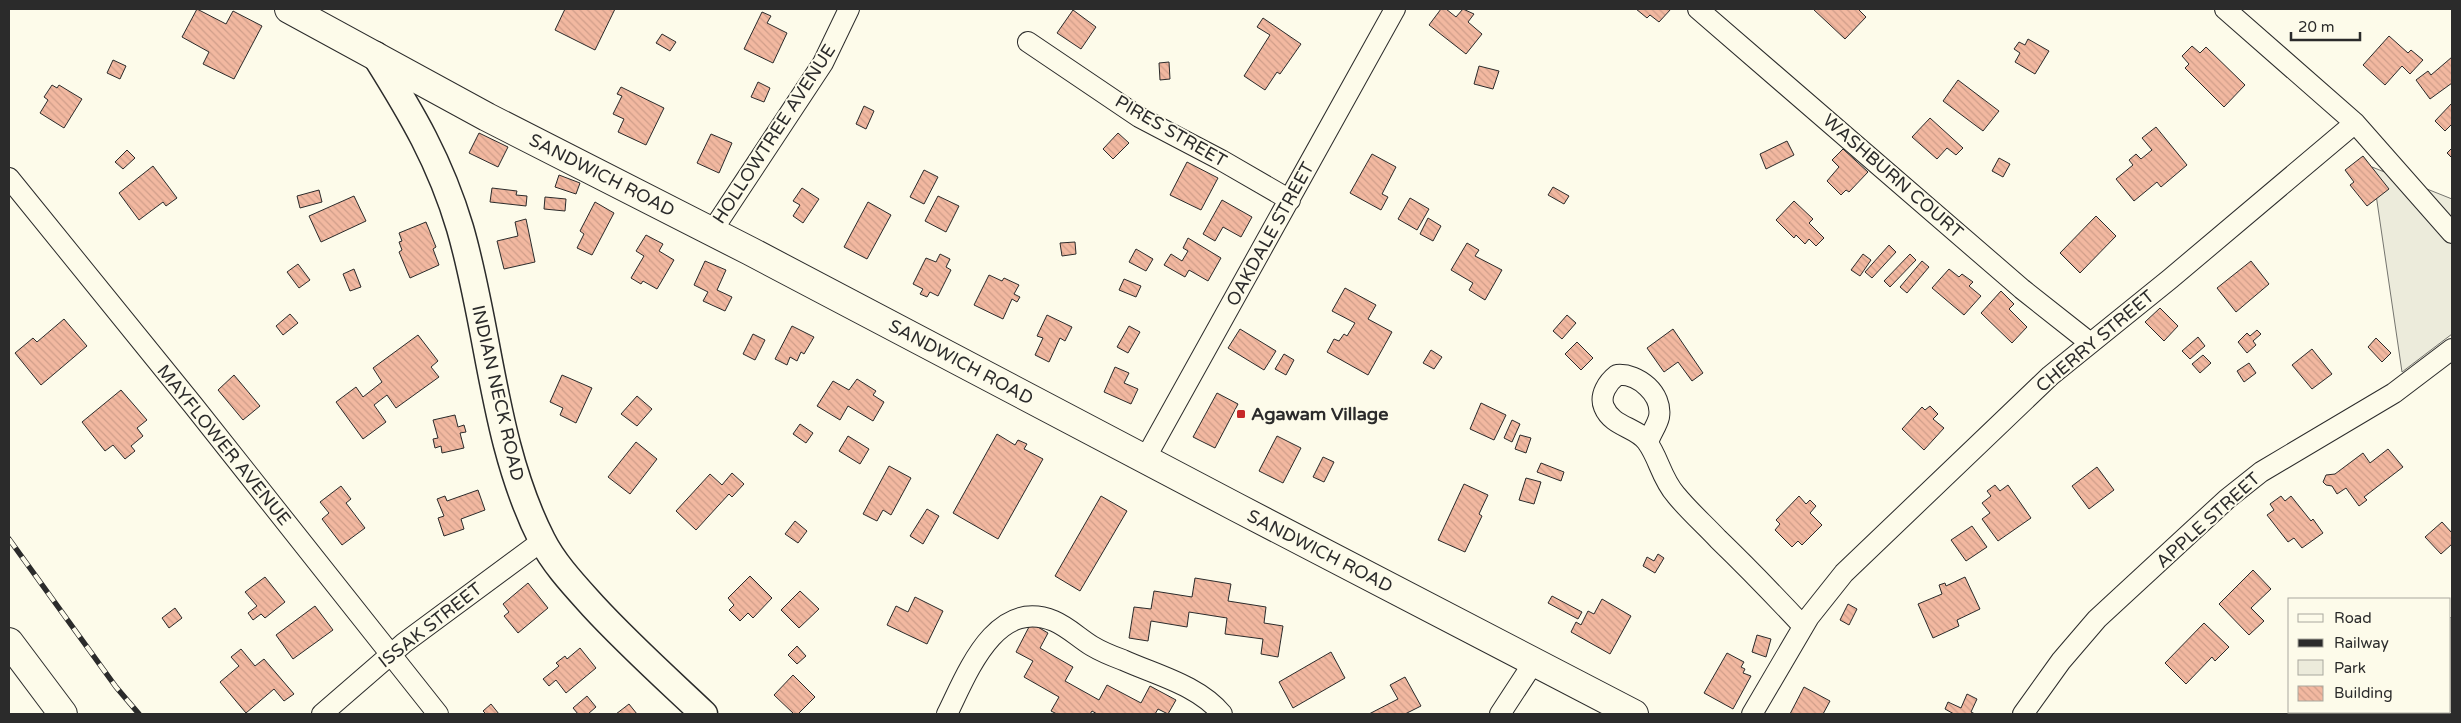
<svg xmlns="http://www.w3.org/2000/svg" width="2461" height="723" font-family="'Varela Round',sans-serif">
	<defs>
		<pattern id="wetland-marsh" width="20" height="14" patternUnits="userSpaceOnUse" patternTransform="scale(1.25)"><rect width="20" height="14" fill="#ecebdb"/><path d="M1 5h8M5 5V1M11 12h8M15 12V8" fill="none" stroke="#cbcabc"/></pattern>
		<pattern id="building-back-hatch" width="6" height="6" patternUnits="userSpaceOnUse" patternTransform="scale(1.25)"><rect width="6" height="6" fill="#f2b8a0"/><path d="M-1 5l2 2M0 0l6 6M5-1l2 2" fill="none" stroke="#d09e8a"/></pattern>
	</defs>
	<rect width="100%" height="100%" fill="#fdfbea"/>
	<!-- wetland -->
	<path fill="url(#wetland-marsh)" stroke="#74746e" d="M2452,616v98h-84l4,-2h78v-94z"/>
	<!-- park -->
	<path fill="#ecebdb" stroke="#74746e" d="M2372,167l80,32v135l-50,38z"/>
	<!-- building -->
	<path fill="url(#building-back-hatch)" stroke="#2b2b2b" d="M197,9l29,15 7,-13 29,15 -28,53 -31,-15 6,-12 -27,-15z
		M565,9h50l-20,41 -40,-20z
		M1441,9h5l10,8 7,-8 11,5 -6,8 14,12 -16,20 -37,-29z
		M1636,9h35l-12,13 -9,-7 -3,3z
		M1813,9h45l8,8 -21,22z
		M1073,10l23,17 -15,22 -24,-16z
		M762,12l9,4 -4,7 20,10 -14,30 -29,-14z
		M1263,18l38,26 -21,30 -3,-2 -12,18 -21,-14 26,-41 -13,-8z
		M662,34l14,8 -6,9 -14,-8z
		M2389,36l19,17 3,-3 12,10 -13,14 -8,-8 -17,19 -22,-20z
		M2028,39l21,12 -14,23 -20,-12 5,-9 -6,-4 5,-7 6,3z
		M2192,46l8,7 6,-6 39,38 -21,22 -39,-39 4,-4 -7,-8z
		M2452,57v26l-22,16 -14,-19 12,-9 3,4z
		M113,60l13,6 -6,13 -13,-6z
		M1169,62l1,17 -10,1 -1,-17z
		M1479,66l20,5 -6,18 -19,-5z
		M1958,80l41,31 -16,20 -40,-30z
		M758,82l12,6 -6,14 -13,-5z
		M52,85l5,3 2,-3 23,14 -18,29 -24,-15 8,-13 -4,-3z
		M621,87l43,21 -18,37 -28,-13 6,-13 -11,-5 9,-18 -5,-2z
		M2452,103v21l-7,7 -10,-10z
		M864,106l10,5 -8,18 -10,-5z
		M1930,118l33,30 -7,7 -9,-7 -10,11 -25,-22z
		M2156,127l31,38 -26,22 -4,-5 -23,19 -18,-22 17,-14 -4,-5 7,-6 5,5 11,-9 -10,-12z
		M479,133l29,14 -10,20 -29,-14z
		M1118,133l11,10 -16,16 -10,-10z
		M711,134l21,9 -13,30 -22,-10z
		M1787,141l7,14 -28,14 -6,-15z
		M2452,148v10l-5,-5z
		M1843,149l25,23 -19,20 -3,-2 -5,5 -14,-14 12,-14 -7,-7z
		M127,150l8,8 -12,11 -8,-7z
		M1372,154l24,13 -14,27 6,3 -7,13 -31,-17z
		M2363,156l26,33 -22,17 -17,-21 4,-3 -9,-12z
		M1999,158l11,6 -7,13 -11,-6z
		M1187,162l31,16 -17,32 -31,-15z
		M153,166l24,32 -11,8 -3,-4 -24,18 -20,-27z
		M924,170l14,7 -14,27 -14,-7z
		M559,175l21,8 -4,11 -21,-7z
		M1553,187l16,9 -5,8 -16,-9z
		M492,188l25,3 -1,4 11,1 -1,10 -36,-4z
		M802,188l17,11 -16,24 -10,-7 7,-11 -7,-4z
		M319,190l3,12 -22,6 -3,-12z
		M354,196l12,25 -45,21 -12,-26z
		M938,196l21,10 -13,26 -21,-11z
		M545,197l21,2 -1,12 -21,-2z
		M1410,198l19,11 -12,21 -19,-11z
		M1222,200l30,17 -11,20 -18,-10 -8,14 -12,-7z
		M1794,201l19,18 -4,4 15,15 -8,8 -7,-7 -4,5 -9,-9 -2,3 -18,-18z
		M595,202l19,11 -22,42 -15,-7 7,-14 -4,-3z
		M868,202l23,13 -24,44 -23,-12z
		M2096,216l20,20 -36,37 -20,-20z
		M1428,218l13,8 -8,15 -13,-7z
		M526,219l9,43 -31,7 -7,-28 21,-5 -3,-14z
		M426,222l10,25 -3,2 6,16 -29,13 -11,-26 3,-2 -3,-8 3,-1 -3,-8z
		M646,235l17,9 -4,7 15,9 -17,29 -14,-8 -2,3 -10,-6 13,-22 -8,-5z
		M1188,238l33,20 -13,23 -19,-11 -4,7 -21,-12 7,-11 11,7 6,-10 -5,-3z
		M1075,242l1,12 -14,2 -2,-13z
		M1467,243l12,7 -4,6 27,14 -17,30 -16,-10 4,-7 -22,-13z
		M1889,245l7,7 -24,26 -7,-6z
		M1136,249l17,10 -7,12 -17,-9z
		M940,254l10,5 -4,8 5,3 -13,26 -8,-4 -3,5 -7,-3 3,-5 -10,-5 13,-26 10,4z
		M1863,254l8,6 -11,16 -9,-6z
		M1910,254l6,6 -26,27 -6,-6z
		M705,261l21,9 -9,20 15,7 -7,14 -22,-10 5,-9 -14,-7z
		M1922,261l7,6 -22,26 -7,-6z
		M2251,261l18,23 -33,28 -19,-24z
		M298,264l12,16 -11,8 -12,-16z
		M354,269l7,18 -11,4 -7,-17z
		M1949,269l10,8 3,-3 11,8 -4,4 12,10 -17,19 -32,-27z
		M989,275l13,6 2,-3 15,7 -5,9 6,3 -3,5 -5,-3 -9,20 -29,-14z
		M1124,279l17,7 -5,11 -17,-7z
		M1345,288l31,17 -8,14 24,13 -24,43 -41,-23 7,-13 5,2 5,-7 3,2 8,-13 -23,-12z
		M2001,291l13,13 -5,5 18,18 -15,16 -31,-30z
		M2160,308l18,18 -14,15 -19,-19z
		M290,314l8,9 -15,12 -7,-9z
		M1047,315l25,12 -7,14 -5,-3 -11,24 -14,-7 8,-17 -6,-2z
		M1567,315l9,8 -14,16 -9,-8z
		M64,319l23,27 -46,39 -26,-32 18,-15 4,4z
		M792,326l22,11 -10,17 -3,-2 -4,9 -7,-4 -3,8 -12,-6z
		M1129,326l11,6 -12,21 -11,-6z
		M1240,329l36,22 -12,19 -36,-22z
		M1673,329l30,44 -11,8 -14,-19 -14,10 -17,-24z
		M2257,330l4,4 -8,7 3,4 -9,8 -9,-11 9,-9 3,3z
		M753,334l12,6 -10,20 -12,-6z
		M418,335l20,26 -7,6 8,10 -43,31 -9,-13 -13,10 12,17 -23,17 -27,-37 20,-15 7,10 19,-15 -9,-14z
		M2198,337l7,9 -15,13 -8,-8z
		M2376,338l15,15 -9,9 -14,-15z
		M1577,342l16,16 -12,12 -16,-16z
		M2312,349l20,25 -20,15 -20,-24z
		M1431,350l11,7 -8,12 -11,-6z
		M1284,354l10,6 -8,15 -11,-6z
		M2203,355l8,8 -11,10 -8,-9z
		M2249,363l7,10 -12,9 -7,-11z
		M1115,367l14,6 -5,10 14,6 -7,15 -27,-12z
		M234,375l26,31 -17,14 -25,-30z
		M562,375l30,13 -16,35 -16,-8 3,-7 -13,-6z
		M857,379l19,12 -3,4 11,7 -11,19 -25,-15 -8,14 -23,-14 16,-25 16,9z
		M121,390l26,30 -10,8 6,8 -12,10 4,5 -10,8 -12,-14 -8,6 -23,-29z
		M1217,393l21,11 -23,44 -22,-11z
		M637,396l15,13 -15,17 -16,-12z
		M1481,403l25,12 -12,25 -24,-11z
		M1930,406l8,8 -5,5 11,9 -20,22 -22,-21 20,-22 3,3z
		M455,415l3,12 6,-2 2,7 -6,1 4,15 -22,5 -1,-7 -6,2 -2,-9 5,-1 -5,-18z
		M1512,420l8,4 -8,18 -8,-4z
		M800,424l13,9 -7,10 -13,-9z
		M997,434l18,11 3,-5 9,4 -3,5 19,10 -45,80 -45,-26z
		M1520,435l11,3 -5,15 -11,-4z
		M848,436l21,13 -9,15 -21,-13z
		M1277,436l24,12 -18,35 -24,-12z
		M636,442l21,17 -27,35 -22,-17z
		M2388,449l15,18 -39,30 3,3 -8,6 -13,-18 -9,6 -5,-8 -6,-1 -3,-3 3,-7 9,-1 28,-21 7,10z
		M1323,457l11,5 -10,20 -11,-5z
		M1541,463l23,9 -3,9 -24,-9z
		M889,466l22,12 -20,37 -8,-5 -6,11 -14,-7z
		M2097,467l17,23 -25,19 -17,-23z
		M732,473l12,11 -12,13 -3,-3 -33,36 -20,-19 34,-37 12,11z
		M1526,478l15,4 -7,22 -15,-4z
		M1464,484l24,11 -9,19 3,2 -17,36 -27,-12z
		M1995,485l5,6 8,-6 23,33 -33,23 -16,-22 8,-6 -8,-10 9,-7 -4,-5z
		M341,486l10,13 -5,4 19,25 -23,17 -20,-26 7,-6 -9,-11z
		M478,490l7,20 -24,9 3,10 -20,7 -6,-18 6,-2 -7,-17 8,-3 2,5z
		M1101,496l26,15 -47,80 -25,-15z
		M1799,496l7,8 4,-4 6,6 -6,7 12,12 -20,20 -4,-4 -6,6 -17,-17 5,-6 -4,-4z
		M2281,496l4,5 6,-5 20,25 2,-2 10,14 -21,15 -8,-10 -6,4 -21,-27 7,-5 -4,-6z
		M927,509l12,7 -16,28 -13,-8z
		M795,521l12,10 -9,12 -13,-9z
		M2442,522l10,11v11l-11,10 -16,-17z
		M1972,526l15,21 -21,14 -15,-21z
		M1658,554l6,4 -9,15 -12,-7 4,-9 7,4z
		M2253,570l18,19 -20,19 13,13 -15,14 -30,-31z
		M750,576l22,22 -19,20 -5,-5 -8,8 -11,-11 5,-5 -6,-7z
		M265,577l20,25 -20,16 -4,-4 -8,6 -5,-7 9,-7 -12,-14z
		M1965,577l15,32 -23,11 2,6 -26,12 -15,-34 24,-10 -3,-9 6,-2 1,3z
		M1195,578l36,6 -3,17 38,6 -2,16 19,3 -5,31 -17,-3 2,-15 -38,-5 2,-16 -38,-6 -2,15 -36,-6 -3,20 -19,-3 5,-31 17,2 3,-18 38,6z
		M528,583l20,25 -30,25 -14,-17 5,-4 -6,-8z
		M800,591l19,18 -20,19 -18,-18z
		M1552,596l30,16 -4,7 -30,-16z
		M915,597l28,14 -16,33 -40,-19 9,-19 12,6z
		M1602,599l29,17 -21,38 -39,-22 5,-10 5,3 7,-14 6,3z
		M1848,604l9,5 -8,16 -9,-5z
		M315,606l18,24 -40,29 -17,-24z
		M175,608l7,10 -13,10 -7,-10z
		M1031,623l17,10 -8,15 33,19 -8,14 34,19 8,-15 34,18 9,-17 26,14 -8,14 -10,-5 -3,5h-58l-5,-3 -2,3h-33l-6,-3 8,-14 -35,-20 9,-16 -17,-9z
		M2204,623l25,24 -14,14 -3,-4 -26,27 -21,-21z
		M1757,635l14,4 -5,18 -14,-5z
		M797,646l9,10 -9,8 -9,-9z
		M580,648l16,20 -30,25 -10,-13 -7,6 -6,-7 16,-13 -3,-3 9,-7 2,3z
		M241,649l14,17 9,-7 30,35 -10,7 -10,-12 -28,24 -26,-31 19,-16 -8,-9z
		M1331,652l14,26 -52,30 -14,-26z
		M1727,653l17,9 -3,5 4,2 -2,4 8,3 -18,33 -29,-16z
		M793,675l22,22 -17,17h-4l-20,-19z
		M1405,677l16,29 -16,8h-36l29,-15 -8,-14z
		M1804,687l26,14 -7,13h-33z
		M1967,694l10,5 -6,13 4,2h-21l-9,-5 3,-7 13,6z
		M587,696l9,11 -8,7h-10l-5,-6z
		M491,704l8,10h-13l-3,-3z
		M629,704l8,10h-21z"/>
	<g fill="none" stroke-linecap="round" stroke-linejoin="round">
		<defs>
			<path id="minor" d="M1698,9l324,280 67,53
				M2225,9l130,114 97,110
				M1028,42l111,75 82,43 69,40
				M9,178l184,227 245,309
				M712,231l111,-168 26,-54
				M1648,443c2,-9 9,-17 11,-26 4,-23 -21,-44 -42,-42 -9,7 -18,20 -13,32 8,20 33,20 43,35 12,16 14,36 29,53 13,16 28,29 42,44 29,28 57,57 85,87
				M1145,459l250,-450
				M322,714l82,-71 138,-102
				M947,714c20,-40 48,-117 107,-93 14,6 25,17 38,25 10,6 20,10 31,14 33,15 75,25 99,54
				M1500,714l34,-52
				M1752,714l57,-97 35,-44 206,-197 120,-97 185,-156
				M2023,714l38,-53 36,-42 130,-120 34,-27 133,-79 58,-44"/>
			<path id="tertiary" d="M375,55c37,59 65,106 85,173 30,103 33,216 82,312 12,24 33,46 51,66 35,38 74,73 111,108"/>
			<path id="secondary" d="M9,642l54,72"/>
			<path id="primary" d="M289,9l198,108 263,134 486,256 398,207"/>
		</defs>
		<!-- minor casing -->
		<use href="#minor" stroke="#2b2b2b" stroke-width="22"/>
		<!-- tertiary casing -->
		<use href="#tertiary" stroke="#2b2b2b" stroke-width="29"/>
		<!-- secondary casing -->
		<use href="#secondary" stroke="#2b2b2b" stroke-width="30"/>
		<!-- primary casing -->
		<use href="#primary" stroke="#2b2b2b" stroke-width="30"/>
		<!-- minor -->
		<use href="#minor" stroke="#fdfbea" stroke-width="20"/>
		<!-- tertiary -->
		<use href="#tertiary" stroke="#fdfbea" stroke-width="26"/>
		<!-- secondary -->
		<use href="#secondary" stroke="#fdfbea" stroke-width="28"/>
		<!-- primary -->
		<use href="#primary" stroke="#fdfbea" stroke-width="28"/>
		<defs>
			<path id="rail" d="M9,539l107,148 23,27"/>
		</defs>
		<!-- rail casing -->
		<use href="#rail" stroke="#2b2b2b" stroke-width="5.5"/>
		<!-- rail -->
		<use href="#rail" stroke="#fdfbea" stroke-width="4" stroke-dasharray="11" stroke-linecap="butt"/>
	</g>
	<!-- markers -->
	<rect fill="#c62828" stroke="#fdfbea" stroke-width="2" x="1236" y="409" width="10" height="10" rx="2.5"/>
	<g text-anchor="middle" stroke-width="4" stroke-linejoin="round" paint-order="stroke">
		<!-- street labels -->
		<g font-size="18" fill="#2b2b2b" stroke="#fdfbea">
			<text transform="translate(1171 131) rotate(30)" y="6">PIRES STREET</text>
			<text transform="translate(774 134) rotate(-57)" y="6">HOLLOWTREE AVENUE</text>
			<text transform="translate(602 175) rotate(27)" y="6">SANDWICH ROAD</text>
			<text transform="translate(1893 176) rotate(41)" y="6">WASHBURN COURT</text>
			<text transform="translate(1270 234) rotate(-61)" y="6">OAKDALE STREET</text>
			<text transform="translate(2095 341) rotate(-40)" y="6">CHERRY STREET</text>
			<text transform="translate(961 362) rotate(28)" y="6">SANDWICH ROAD</text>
			<text transform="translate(498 393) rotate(77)" y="6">INDIAN NECK ROAD</text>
			<text transform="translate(224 445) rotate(51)" y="6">MAYFLOWER AVENUE</text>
			<text transform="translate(2208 520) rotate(-42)" y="6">APPLE STREET</text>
			<text transform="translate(1320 551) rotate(27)" y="6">SANDWICH ROAD</text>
			<text transform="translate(430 625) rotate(-38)" y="6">ISSAK STREET</text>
		</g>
		<!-- poi labels -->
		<g font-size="18" font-weight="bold" fill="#2b2b2b" stroke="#fdfbea" text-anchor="start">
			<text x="1251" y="420">Agawam Village</text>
		</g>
	</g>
	<!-- border -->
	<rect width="2461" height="723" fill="none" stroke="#2b2b2b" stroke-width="20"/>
	<!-- legend -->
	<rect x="2288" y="598" width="162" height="115" fill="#fdfbea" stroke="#a9a89e"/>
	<rect x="2298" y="614" width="25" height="8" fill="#fdfbea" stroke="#a9a89e"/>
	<text x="2334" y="623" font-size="15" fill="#2b2b2b">Road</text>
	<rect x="2298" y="639" width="25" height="8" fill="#2b2b2b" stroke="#a9a89e"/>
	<text x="2334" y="648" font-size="15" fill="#2b2b2b">Railway</text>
	<rect x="2298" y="660" width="25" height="15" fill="#ecebdb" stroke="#a9a89e"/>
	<text x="2334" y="673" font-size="15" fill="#2b2b2b">Park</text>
	<rect x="2298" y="686" width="25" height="15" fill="url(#building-back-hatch)" stroke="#a9a89e"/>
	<text x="2334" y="698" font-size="15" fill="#2b2b2b">Building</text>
	<!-- scale -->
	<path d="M2291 32v8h69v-8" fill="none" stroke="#2b2b2b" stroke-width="2.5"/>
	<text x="2298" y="32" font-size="15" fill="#2b2b2b" stroke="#fdfbea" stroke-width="4" paint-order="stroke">20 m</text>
</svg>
